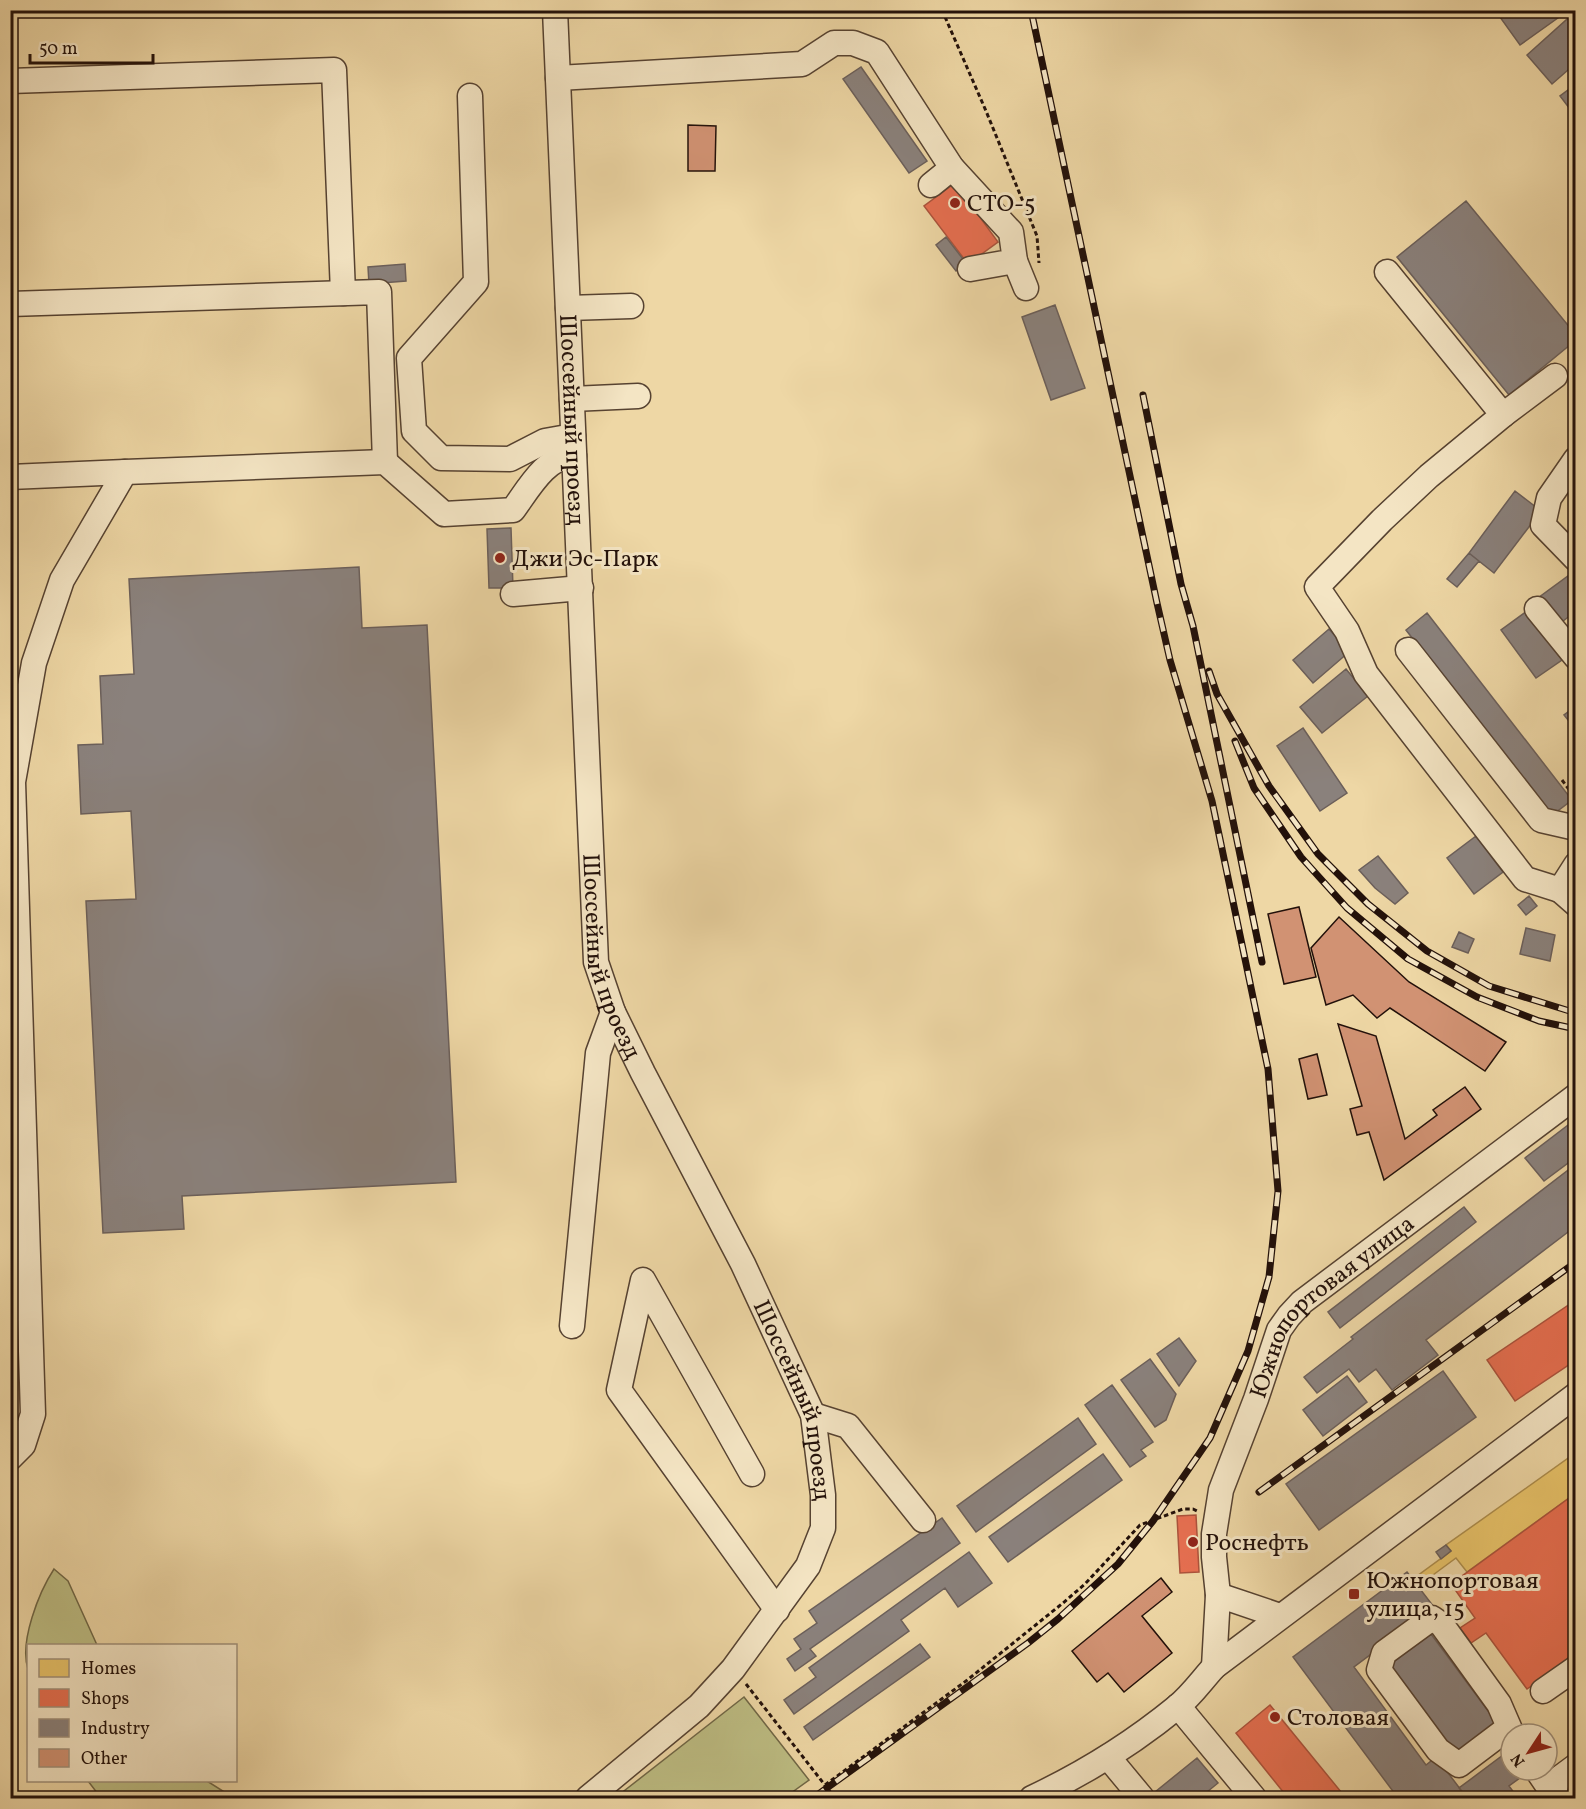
<svg xmlns="http://www.w3.org/2000/svg" width="1586" height="1809" font-family="Vollkorn,serif">
	<rect width="100%" height="100%" fill="#eed7a5"/>
	<filter id="stains"><feTurbulence type="fractalNoise" baseFrequency=".00333" numOctaves="4"/><feColorMatrix values="0 0 0 0 .2 0 0 0 0 .09 0 0 0 0 .02 0 0 0 .5 -.17"/></filter>
	<radialGradient id="worn" r=".72"><stop offset=".6" stop-color="#630" stop-opacity="0"/><stop offset="1" stop-color="#630" stop-opacity=".3"/></radialGradient>
	<!-- green -->
	<path fill="#bdbd83" stroke="#706746" stroke-width="1.5" d="M54,1569l14,12 29,64 -69,1v23c-9,-27 11,-77 26,-100z
		M744,1697l65,83 -25,18h-169z
		M88,1781h119l27,17h-133z"/>
	<!-- homes -->
	<path fill="#e9c46a" stroke="#ae8e4d" stroke-width="1.5" d="M1574,1454l2,39 -109,79 -11,-14 -38,28 -5,-7 38,-28 -5,-6z"/>
	<!-- shops -->
	<path fill="#e76f51" stroke="#ac533c" stroke-width="1.5" d="M645,10h141l-141,7z
		M955,183l43,59 -30,22 -44,-58z
		M1576,1300v60l-61,41 -28,-41z
		M1576,1493v162l-49,34 -41,-56 -15,10 -11,-15 15,-10 -24,-34z
		M1196,1515l3,57 -19,1 -3,-57z
		M1270,1705l76,93h-58l-52,-65z"/>
	<!-- industry -->
	<path fill="#8a817c" stroke="#6b5f5a" stroke-width="1.5" d="M1501,10h68l-49,35 -23,-32z
		M1575,12l1,51 -24,21 -25,-29z
		M861,67l66,94 -18,12 -66,-94z
		M1576,84v33l-16,-21z
		M1466,201l110,134v5l-67,55 -112,-138z
		M946,237l20,26 -10,8 -20,-26z
		M405,264l1,17 -37,3 -1,-17z
		M1055,305l30,83 -34,12 -29,-83z
		M1515,491l26,20 -47,62 -25,-20z
		M511,528l2,60h-24l-2,-59z
		M1469,553l10,8 -22,26 -10,-8z
		M359,567l3,61 65,-3 29,557 -274,14 2,33 -81,4 -17,-332 50,-2 -5,-88 -50,3 -3,-69 25,-1 -3,-68 34,-2 -5,-95z
		M1572,573l4,4v34l-18,14 -20,-27z
		M1527,611l35,49 -26,18 -35,-48z
		M1427,613l145,187 -21,16 -145,-186z
		M1329,629l20,23 -36,31 -20,-23z
		M1346,669l22,27 -46,37 -22,-26z
		M1576,706v24l-12,-15z
		M1303,728l44,65 -27,18 -43,-65z
		M1476,836l27,36 -29,22 -27,-36z
		M1378,856l30,37 -13,11 -20,-16 -16,-18z
		M1529,896l8,10 -11,9 -8,-10z
		M1526,928l29,7 -5,26 -30,-7z
		M1459,932l15,7 -6,14 -16,-6z
		M1576,1119v38l-32,24 -19,-23z
		M1576,1164v62l-150,114 12,15 -46,35 -16,-21 -17,13 -10,-13 -32,24 -13,-16 49,-38 -2,-2z
		M1464,1207l12,15 -136,106 -12,-16z
		M1179,1338l17,23 -17,25 -22,-32z
		M1150,1359l26,35 -10,26 -11,7 -34,-47z
		M1443,1371l33,46 -157,113 -33,-46z
		M1347,1376l20,26 -44,34 -20,-26z
		M1112,1385l41,57 -12,8 5,6 -16,11 -45,-62z
		M1078,1418l18,26 -120,88 -19,-26z
		M1103,1454l19,26 -114,82 -19,-25z
		M942,1518l18,25 -150,106 6,7 -21,15 -8,-12 14,-10 -7,-10 23,-16 -8,-12z
		M1446,1545l5,6 -10,8 -5,-7z
		M969,1552l23,31 -34,24 -13,-19 -44,32 8,11 -115,83 -10,-14 32,-23 -7,-9z
		M1407,1572l27,35 -80,60 72,98 10,-8 31,41h-69l-105,-141z
		M1431,1634l66,89 -44,33 -66,-89z
		M920,1644l10,13 -117,83 -9,-13z
		M1507,1752l4,5v13h9l4,5 -15,11 9,12h-51l-8,-10z
		M1197,1758l21,25 -11,9 5,6h-60l-2,-2z"/>
	<!-- building -->
	<path fill="#d19273" stroke="#23110a" stroke-width="1.5" d="M688,125l28,1 -1,45h-27z
		M1299,907l17,70 -32,7 -16,-70z
		M1339,917l70,65 97,60 -21,29 -95,-63 -13,10 -24,-23 -27,10 -15,-57z
		M1338,1024l38,12 29,103 32,-24 -4,-5 32,-23 16,22 -97,71 -15,-48 -12,3 -7,-26 12,-3z
		M1317,1054l10,41 -19,4 -9,-40z
		M1161,1578l11,14 -30,24 30,37 -48,39 -16,-19 -11,9 -25,-31z"/>
	<g fill="none" stroke-linecap="round" stroke-linejoin="round">
		<defs>
			<g id="minor">
				<path id="s1" d="M555,10l41,952 17,50 30,61 100,191 70,151 10,80v33l-15,38 -75,103 -34,37 -111,92"/>
				<path d="M558,78l244,-14 32,-21h19l24,9 75,116 59,64 4,29 -45,8"/>
				<path d="M10,81l324,-11 9,223"/>
				<path d="M470,96l6,186 -67,76 5,73 27,27 69,1 35,-18 28,-5"/>
				<path d="M931,185l21,-17"/>
				<path d="M1015,261l11,27"/>
				<path d="M1387,272l116,143 -74,61 -47,44 -65,67 30,44 19,43 159,205 35,11"/>
				<path d="M10,304l369,-12 6,170"/>
				<path d="M568,308l63,-2"/>
				<path d="M572,399l66,-3"/>
				<path d="M1503,415l52,-39"/>
				<path d="M1576,459l-27,39 -6,27 33,34"/>
				<path d="M10,477l115,-5"/>
				<path d="M513,594l68,-6"/>
				<path d="M1537,609l39,48"/>
				<path d="M1408,650l133,170 35,8"/>
				<path d="M1576,865l-16,25 16,14"/>
				<path d="M572,1326l26,-273 15,-41"/>
				<path d="M813,1415l35,11 75,94"/>
				<path d="M10,1458l13,-13 10,-31 -20,-632 21,-119 28,-83 63,-108 260,-10 59,52 69,-4c14,-19 34,-56 61,-54"/>
				<path d="M752,1474l-109,-194 -24,110 158,220"/>
				<path d="M1218,1595l62,21"/>
				<path id="s2" d="M1214,1667l4,-72 -4,-38v-23l7,-44 35,-91 23,-69 10,-14 13,-14 274,-206"/>
				<path d="M1543,1691l33,-23"/>
				<path d="M1178,1706l76,92"/>
				<path d="M1508,1728l-49,37 -21,-15 -59,-80 5,-17 48,-35 10,7 57,79 13,30"/>
				<path d="M1108,1757l34,41"/>
				<path d="M1537,1770l17,25"/>
				<path d="M1032,1798c51,-24 101,-55 145,-91 14,-11 25,-27 37,-40l362,-272"/>
				<path d="M1554,1798l3,-18 19,-14"/>
			</g>
		</defs>
		<!-- minor casing -->
		<use href="#minor" stroke="#564231" stroke-width="27"/>
		<!-- path -->
		<path stroke="#23110a" stroke-width="3" stroke-dasharray="4.5 3" stroke-linecap="butt" d="M942,10l44,101 51,125 2,27
			M849,13l23,-3
			M1562,780l14,19
			M746,1684l89,114
			M825,1785l141,-104 97,-78 22,-19 55,-59 43,-16h10l6,3"/>
		<!-- minor -->
		<use href="#minor" stroke="#f4e5c4" stroke-width="24"/>
		<defs>
			<path id="rail" d="M1143,395l38,189 12,42 69,336
				M1209,671l8,23 52,92 49,68 50,50 59,47 62,35 87,27
				M1235,741l19,47 47,69 46,51 61,51 69,38 62,24 37,8
				M1259,1492l317,-230
				M813,1798l215,-155 30,-24 60,-55 35,-43 57,-83 38,-87 21,-74 9,-86 -10,-122 -56,-268 -42,-141 -13,-57 -126,-593"/>
		</defs>
		<!-- rail casing -->
		<use href="#rail" stroke="#23110a" stroke-width="7"/>
		<!-- rail -->
		<use href="#rail" stroke="#f4e5c4" stroke-width="4.5" stroke-dasharray="14" stroke-linecap="butt"/>
	</g>
	<!-- markers -->
	<g fill="#8f2418" stroke="#f4e5c4" stroke-width="2">
		<circle cx="955" cy="203" r="6"/>
		<circle cx="500" cy="558" r="6"/>
		<circle cx="1193" cy="1542" r="6"/>
		<rect x="1348" y="1588" width="12" height="12" rx="3"/>
		<circle cx="1275" cy="1717" r="6"/>
	</g>
	<g text-anchor="middle" stroke-width="6" stroke-linejoin="round" paint-order="stroke">
		<!-- poi labels -->
		<g font-size="24" fill="#23110a" stroke="#f4e5c4" text-anchor="start">
			<text x="967" y="211">СТО-5</text>
			<text x="512" y="566">Джи Эс-Парк</text>
			<text x="1205" y="1550">Роснефть</text>
			<text x="1366" y="1588">Южнопортовая<tspan x="1366" dy="28">улица, 15</tspan></text>
			<text x="1287" y="1725">Столовая</text>
		</g>
		<!-- street labels -->
		<g font-size="24" fill="#23110a" stroke="#f4e5c4">
			<text dy="8" stroke="none"><textPath href="#s1" startOffset="410">Шоссейный проезд</textPath></text>
			<text dy="8" stroke="none"><textPath href="#s1" startOffset="950">Шоссейный проезд</textPath></text>
			<text dy="8" stroke="none"><textPath href="#s2" startOffset="399">Южнопортовая улица</textPath></text>
			<text dy="8" stroke="none"><textPath href="#s1" startOffset="1436">Шоссейный проезд</textPath></text>
		</g>
	</g>
	<!-- margin -->
	<rect width="1586" height="1809" fill="none" stroke="#eed7a5" stroke-width="36"/>
	<rect x="12" y="12" width="1562" height="1785" fill="none" stroke="#23110a" stroke-width="3"/>
	<rect x="18" y="18" width="1550" height="1773" fill="none" stroke="#23110a" stroke-width="1.5"/>
	<!-- legend -->
	<rect x="27" y="1644" width="210" height="138" fill="#f4e5c4" stroke="#a0907a" stroke-width="1.5"/>
	<rect x="39" y="1659" width="30" height="18" fill="#e9c46a" stroke="#a0907a" stroke-width="1.5"/>
	<text x="81" y="1674" font-size="18" fill="#23110a">Homes</text>
	<rect x="39" y="1689" width="30" height="18" fill="#e76f51" stroke="#a0907a" stroke-width="1.5"/>
	<text x="81" y="1704" font-size="18" fill="#23110a">Shops</text>
	<rect x="39" y="1719" width="30" height="18" fill="#8a817c" stroke="#a0907a" stroke-width="1.5"/>
	<text x="81" y="1734" font-size="18" fill="#23110a">Industry</text>
	<rect x="39" y="1749" width="30" height="18" fill="#d19273" stroke="#a0907a" stroke-width="1.5"/>
	<text x="81" y="1764" font-size="18" fill="#23110a">Other</text>
	<!-- north arrow -->
	<g transform="translate(1529 1752) rotate(234)"><circle r="28" fill="#f4e5c4" stroke="#a0907a" stroke-width="1.5"/>
	<path d="M0-4.5L10 22L0 15L-10 22Z" fill="#8f2418"/>
	<text y="-9" font-size="16" font-weight="bold" text-anchor="middle" fill="#23110a">N</text>
	</g>
	<!-- scale -->
	<path d="M30 54v9h123v-9" fill="none" stroke="#23110a" stroke-width="3"/>
	<text x="39" y="54" font-size="18" fill="#23110a" stroke="#f4e5c4" stroke-width="4.5" paint-order="stroke">50 m</text>
	<rect width="100%" height="100%" filter="url(#stains)"/>
	<rect width="100%" height="100%" fill="url(#worn)"/>
</svg>
